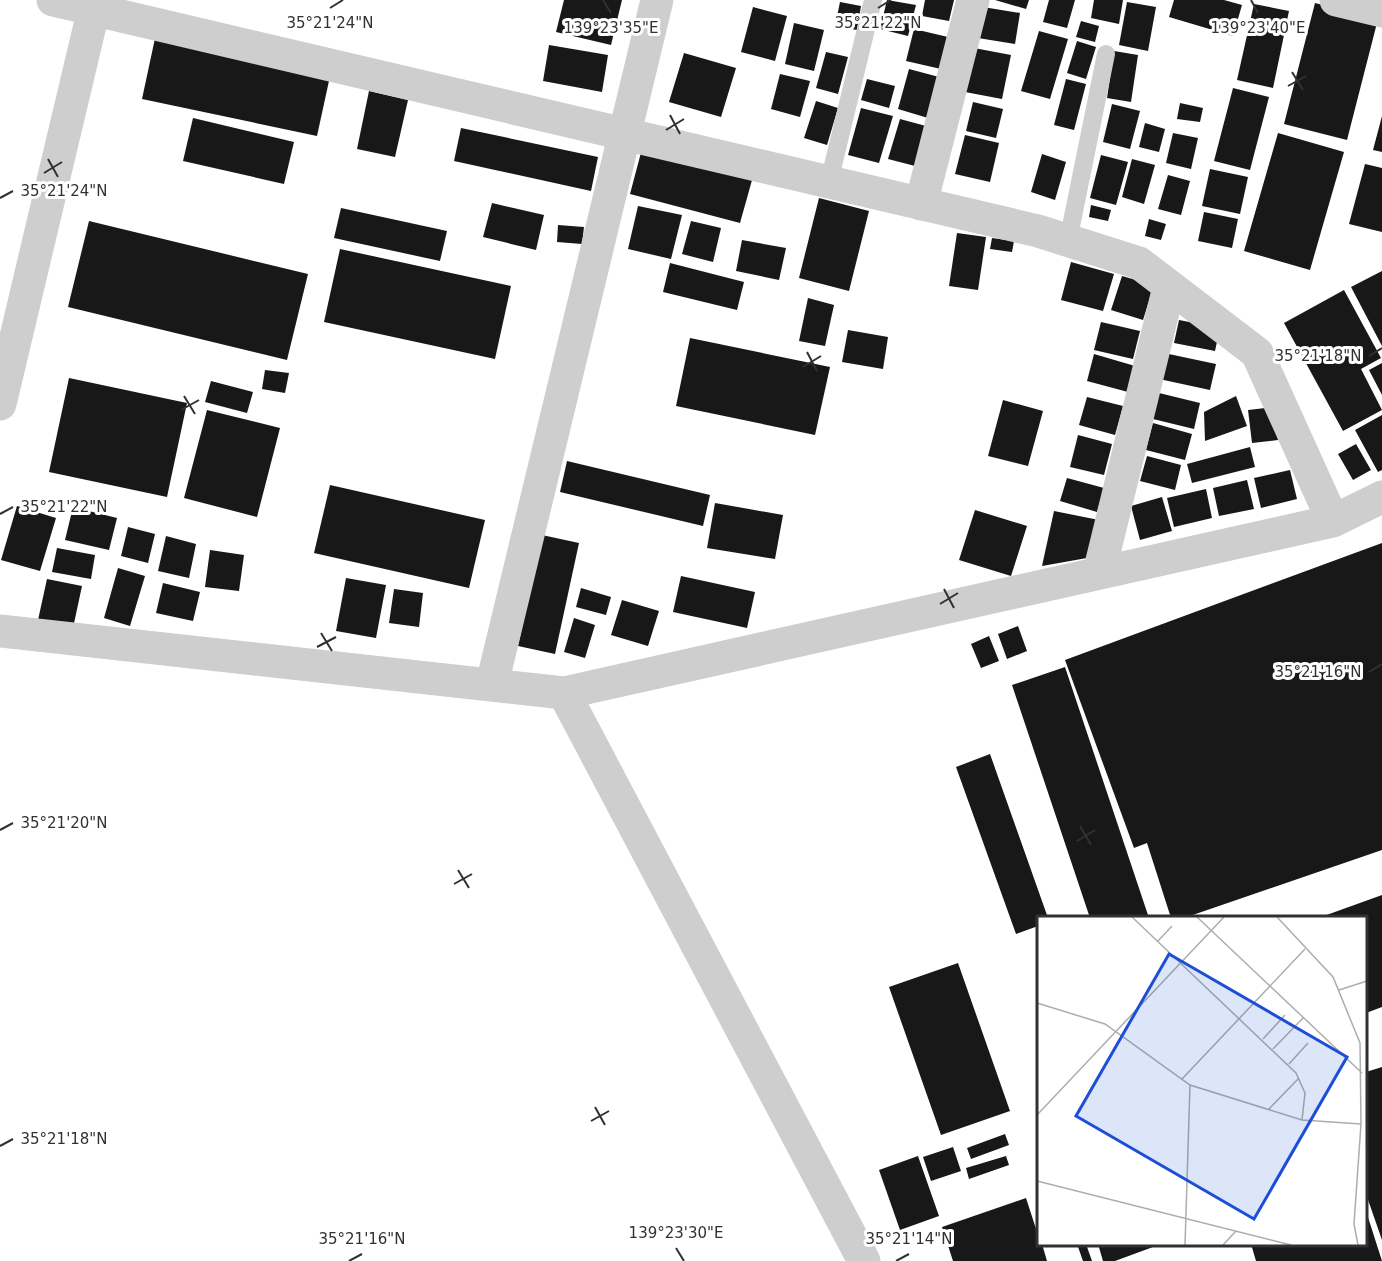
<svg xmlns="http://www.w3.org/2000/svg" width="1382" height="1261" font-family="'DejaVu Sans',sans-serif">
	<rect width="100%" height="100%" fill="#fff"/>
	<!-- building -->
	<path fill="#181818" d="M564,0h58l-11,45 -55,-13z
		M887,0l29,5 -8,31 -28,-7z
		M925,0h29l-5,21 -27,-5z
		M995,0h34l-3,9z
		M1049,0h26l-8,28 -24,-6z
		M1094,0h29l-4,24 -28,-6z
		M1174,0h50l18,5 -9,31 -64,-19z
		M840,2l21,4 -4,24 -22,-4z
		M1127,2l29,5 -8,44 -29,-6z
		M1315,3l63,16 -31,121 -63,-16z
		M1254,4l35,7 -16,77 -36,-8z
		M753,7l34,9 -12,45 -34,-9z
		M983,7l37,6 -5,31 -37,-6z
		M1081,21l18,5 -4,16 -19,-5z
		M794,23l30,7 -10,41 -29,-7z
		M157,29l175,38 -15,69 -175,-37z
		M914,29l34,8 -7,32 -35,-8z
		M1039,31l29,8 -18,60 -29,-8z
		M1077,41l19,6 -10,32 -19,-6z
		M549,45l59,10 -6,37 -59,-11z
		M974,48l37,7 -9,44 -37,-7z
		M1114,51l24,4 -7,47 -24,-4z
		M826,52l22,5 -10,37 -22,-6z
		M684,53l52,15 -15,49 -52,-15z
		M909,69l30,8 -11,41 -30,-9z
		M780,74l30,7 -10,36 -29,-8z
		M867,79l28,7 -6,22 -28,-8z
		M1066,79l20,5 -12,46 -20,-5z
		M1233,88l36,9 -19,73 -36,-9z
		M369,91l39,9 -13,57 -38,-8z
		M816,101l22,7 -11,37 -23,-7z
		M973,102l30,7 -7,29 -30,-7z
		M1180,103l23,5 -3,14 -23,-3z
		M1112,104l28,7 -10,38 -27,-7z
		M861,108l32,8 -14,47 -31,-8z
		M1382,116v36l-9,-2z
		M193,118l101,24 -10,42 -101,-23z
		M900,119l26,7 -11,40 -27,-7z
		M1145,123l20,6 -6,23 -20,-5z
		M461,128l137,29 -7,34 -137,-30z
		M1173,133l25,5 -7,31 -25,-6z
		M1278,133l66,19 -34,118 -66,-19z
		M965,135l34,8 -9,39 -35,-8z
		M643,145l111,28 -14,50 -110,-29z
		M1042,154l24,8 -11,38 -24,-8z
		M1101,155l27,7 -12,43 -26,-7z
		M1132,159l23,6 -11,39 -22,-7z
		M1365,164l17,4v64l-33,-8z
		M1210,169l38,8 -8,37 -38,-8z
		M1168,175l22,6 -9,34 -23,-6z
		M819,198l50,13 -20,80 -50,-13z
		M492,203l52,12 -8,35 -53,-13z
		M1091,205l20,5 -3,11 -19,-4z
		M638,206l44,9 -11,44 -43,-10z
		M341,208l106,23 -7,30 -106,-23z
		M1204,212l34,7 -6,29 -34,-7z
		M1149,219l17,5 -5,16 -16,-4z
		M89,221l219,53 -21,86 -219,-53z
		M691,221l30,7 -8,34 -31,-8z
		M558,225l26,2 -2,17 -25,-2z
		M957,233l29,4 -8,53 -29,-4z
		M992,238l22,3 -2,11 -22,-3z
		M742,240l44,8 -7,32 -43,-9z
		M340,249l171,37 -16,73 -171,-37z
		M1071,262l43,12 -11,37 -42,-11z
		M670,263l74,19 -7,28 -74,-18z
		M1382,271v75l-31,-59z
		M1122,276l32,9 -11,35 -32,-10z
		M1344,290l37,68 -20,11 21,41 -39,21 -59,-108z
		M808,298l26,7 -9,41 -26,-5z
		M1179,320l41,8 -5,23 -41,-8z
		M1101,322l39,9 -7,28 -39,-9z
		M848,330l40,7 -5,32 -41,-7z
		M690,338l140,29 -15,68 -139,-29z
		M1164,353l52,11 -6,26 -51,-11z
		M1094,354l41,12 -7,26 -41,-11z
		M1382,363v32l-13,-25z
		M265,370l24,3 -4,20 -23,-4z
		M69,378l118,25 -20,94 -118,-25z
		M211,381l42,11 -6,21 -42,-11z
		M1159,393l41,10 -6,26 -41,-10z
		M1236,396l11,30 -42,15 -1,-29z
		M1087,397l36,9 -8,29 -36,-10z
		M1003,400l40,11 -15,55 -40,-10z
		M1274,407l4,33 -26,3 -4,-33z
		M207,410l73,18 -23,89 -73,-19z
		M1382,415v55l-4,2 -23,-42z
		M1153,423l39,11 -7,26 -39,-10z
		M1078,435l34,9 -8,31 -34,-8z
		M1356,444l15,26 -18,10 -15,-26z
		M1250,447l5,20 -63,16 -5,-19z
		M1147,456l34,9 -6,25 -35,-9z
		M567,461l143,34 -7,31 -143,-34z
		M1290,470l7,29 -36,9 -7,-30z
		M1067,478l37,10 -7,24 -37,-11z
		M1247,480l7,29 -35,7 -6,-28z
		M330,485l155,35 -16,68 -155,-35z
		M1206,489l6,29 -38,9 -7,-29z
		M1162,497l10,34 -32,9 -9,-34z
		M715,503l68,12 -8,44 -68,-11z
		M17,506l39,12 -16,53 -39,-11z
		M73,507l44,11 -8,32 -44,-10z
		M975,510l52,16 -16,50 -52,-16z
		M1054,511l45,9 -12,38 -45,8z
		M128,527l27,7 -7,29 -27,-7z
		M542,535l37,8 -24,111 -37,-8z
		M166,536l30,8 -7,34 -31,-7z
		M1382,543v307l-198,68h-13l-24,-75 -13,5 -69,-188z
		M57,548l38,7 -4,24 -39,-7z
		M210,550l34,5 -5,36 -34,-4z
		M118,568l27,8 -15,50 -26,-8z
		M681,576l74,16 -8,36 -74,-16z
		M346,578l40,7 -10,53 -40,-7z
		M47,579l35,7 -9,42 -35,-8z
		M163,583l37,9 -7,29 -37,-8z
		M581,588l30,9 -5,18 -30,-8z
		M394,589l29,4 -4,34 -30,-4z
		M622,600l37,11 -11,35 -37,-11z
		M574,618l21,7 -10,33 -21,-6z
		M1018,626l9,25 -20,8 -9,-25z
		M989,636l10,25 -18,7 -10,-24z
		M1065,667l84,251h-59l-78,-233z
		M990,754l58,164h-10v8l-22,8 -60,-167z
		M1382,895v112l-16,6v-95l-45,-1z
		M958,963l52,148 -69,24 -52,-148z
		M1382,1067v173l-16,-46v-122z
		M1005,1134l4,11 -38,14 -4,-11z
		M953,1147l8,24 -30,10 -8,-24z
		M918,1156l21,60 -39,14 -21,-60z
		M1006,1156l3,9 -40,14 -3,-11z
		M1026,1198l12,37v9h4l5,17h-94l-11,-34z
		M1366,1211l16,50h-126l-5,-17h115z
		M1077,1244h9l6,17h-9z
		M1098,1244h54l1,3 -38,14h-12z"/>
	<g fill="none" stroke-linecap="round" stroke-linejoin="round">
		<!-- lane -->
		<path stroke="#cecece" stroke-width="18" d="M829,182l44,-182
			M1068,241l38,-187"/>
		<!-- street -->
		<path stroke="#cecece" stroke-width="33" d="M53,0l985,231 101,32 118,90 76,168
			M1336,0l46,11
			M921,204l52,-204
			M0,404l96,-404
			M1099,573l70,-286
			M0,631l564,62 769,-172 49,-24
			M492,684l165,-684
			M564,693l300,568"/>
	</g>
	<!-- ticks -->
	<path fill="none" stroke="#313131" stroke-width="2" d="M603,0l8,13M1251,0l7,13M330,8l13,-8M878,8l13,-8M1292,72l11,18M1288,86l18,-10M670,115l10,19M666,130l18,-11M48,159l10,18M44,173l18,-11M0,198l13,-7M807,352l10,19M1369,356l13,-8M803,367l18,-11M184,396l11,18M181,410l18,-10M0,514l13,-7M944,589l10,19M940,604l18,-11M321,633l11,18M317,647l19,-10M1369,672l13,-8M1080,826l11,19M0,830l13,-7M1077,841l18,-11M458,870l11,18M454,884l18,-10M595,1107l10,18M591,1121l18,-10M0,1146l13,-7M676,1248l8,13M349,1261l13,-7M896,1261l13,-7"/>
	<!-- overview -->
	<g transform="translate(1037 916)">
		<rect width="330" height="330" fill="#fff"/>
		<path fill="none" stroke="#adadad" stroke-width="1.5" d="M95,1l164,156 9,20 -3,27M160,1l165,156M240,1l56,60 27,66 1,81 -7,100 4,21M121,25l14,-15M302,74l28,-9M0,87l68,21 85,61 112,35 59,4M226,123l22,-24M236,133l31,-32M252,148l19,-21M145,163l123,-130M231,194l31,-32M0,199l187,-198M0,265l254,64M148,329l5,-160M186,329l13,-14"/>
		<path fill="#1d4ed8" fill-opacity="0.15" stroke="#1d4ed8" stroke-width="3" d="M132,38l178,103 -93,162 -178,-103z"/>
		<rect width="330" height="330" fill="none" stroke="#313131" stroke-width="3"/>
	</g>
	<g font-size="15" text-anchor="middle" fill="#313131" stroke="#fff" stroke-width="6" stroke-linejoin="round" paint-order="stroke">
		<text x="330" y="28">35°21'24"N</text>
		<text x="878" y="28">35°21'22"N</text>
		<text x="611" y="33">139°23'35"E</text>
		<text x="1258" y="33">139°23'40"E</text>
		<text x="64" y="196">35°21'24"N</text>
		<text x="1318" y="361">35°21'18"N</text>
		<text x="64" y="512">35°21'22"N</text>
		<text x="1318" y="677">35°21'16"N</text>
		<text x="64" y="828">35°21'20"N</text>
		<text x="64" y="1144">35°21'18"N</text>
		<text x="676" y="1238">139°23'30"E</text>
		<text x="362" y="1244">35°21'16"N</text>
		<text x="909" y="1244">35°21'14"N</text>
	</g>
</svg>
